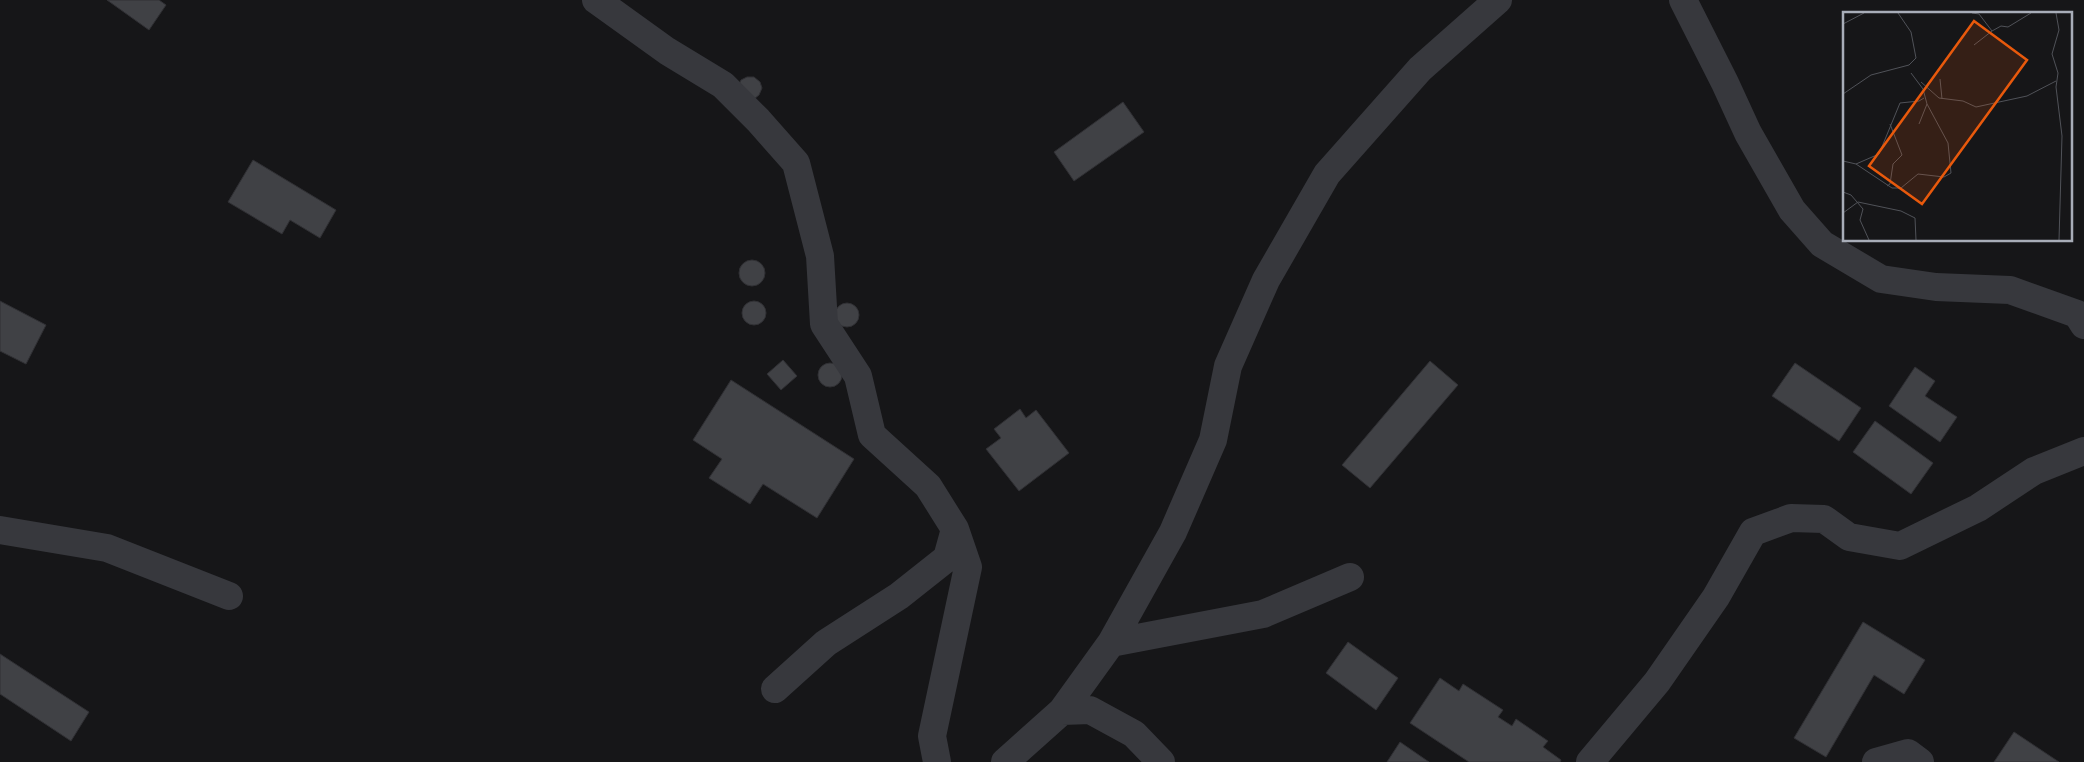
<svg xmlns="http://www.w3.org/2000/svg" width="2084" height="762" font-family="Karla,sans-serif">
	<rect width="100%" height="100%" fill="#161618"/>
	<!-- building -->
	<path fill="#404145" stroke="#303034" d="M107,0h52l7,5 -17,25z
		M747,77h7l6,5 2,6 -3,7 -5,4 -16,-12 3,-7z
		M1123,102l21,30 -70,49 -20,-29z
		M253,160l83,50 -16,28 -30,-18 -8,14 -54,-32z
		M739 273a13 13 0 1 1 26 0a13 13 0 1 1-26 0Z
		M0,301l46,24 -20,39 -26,-13z
		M742 313a12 12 0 1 1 24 0a12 12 0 1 1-24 0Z
		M835 315a12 12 0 1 1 24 0a12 12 0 1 1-24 0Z
		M783,360l14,16 -16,14 -14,-16z
		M1430,361l28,24 -88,103 -28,-23z
		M1795,363l66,45 -22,33 -67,-45z
		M818 375a12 12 0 1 1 24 0a12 12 0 1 1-24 0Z
		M1915,367l20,14 -10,15 32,21 -17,25 -51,-36z
		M731,380l123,79 -37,59 -54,-34 -13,20 -41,-26 13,-19 -29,-19z
		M1020,409l6,9 10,-8 33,43 -50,38 -33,-42 15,-11 -7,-9z
		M1875,421l58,42 -22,31 -58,-42z
		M1863,622l62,38 -21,34 -30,-19 -48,82 -32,-19z
		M1348,642l50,36 -22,32 -50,-37z
		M0,654l89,58 -18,29 -71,-47z
		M1440,678l19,13 4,-7 40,26 -5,7 14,9 4,-7 32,22 -5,6 18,13 -1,2h-91l-59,-39z
		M2014,732l45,30h-65z
		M1400,742l29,20h-42z"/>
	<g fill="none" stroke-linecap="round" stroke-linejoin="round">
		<!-- street -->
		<path stroke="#37383d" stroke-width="28" d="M596,0l71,51 56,34 35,35 38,43 24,93 4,68 34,52 14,59 56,51 27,43 13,38 -36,169 5,26
			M1683,0l42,83 23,50 44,77 30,34 59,35 55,8 74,3 67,24 7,11
			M0,530l107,18 122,48
			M1111,643l152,-29 87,-37
			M775,689l51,-46 73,-47 48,-38 8,-29
			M1062,711l28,-1 44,24 27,28
			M1005,762l57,-51 49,-68 62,-111 40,-92 15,-74 38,-86 61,-106 93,-105 78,-69
			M1590,762l67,-80 59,-85 37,-65 38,-14 33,1 25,18 51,9 78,-38 56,-37 50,-20
			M1876,762l32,-9 12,9"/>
	</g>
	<!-- overview -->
	<g transform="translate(1843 12)">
		<rect width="229" height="229" fill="#161618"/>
		<path fill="none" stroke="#505258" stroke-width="1" d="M129,1l7,1 13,17 9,-5 7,1 23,-14M213,1l3,17 -7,24 6,19 -2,14 6,49 -3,104M0,12l21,-11M131,33l18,-14M97,67l2,20M78,70l18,16 24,3 13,6 51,-11 29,-15M0,82l28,-19 38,-10 7,-7 -5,-26 -13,-19M76,112l8,-20M0,149l13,3 23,-10 21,-51 19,-2 5,-3M13,152l36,24h9l17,-14 26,3 7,-4 -3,-30 -21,-39 -4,-15 -12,-16M44,174l3,-2 3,-20 9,-9 -12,-31M0,180l8,3 12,14 -3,11 9,20M0,201l15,-11 43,9 14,7 1,22"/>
		<path fill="#e8590c" fill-opacity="0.15" stroke="#e8590c" stroke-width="2.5" d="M131,9l53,39 -105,144 -53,-38z"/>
		<rect width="229" height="229" fill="none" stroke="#a8adb8" stroke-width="2.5"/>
	</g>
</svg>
